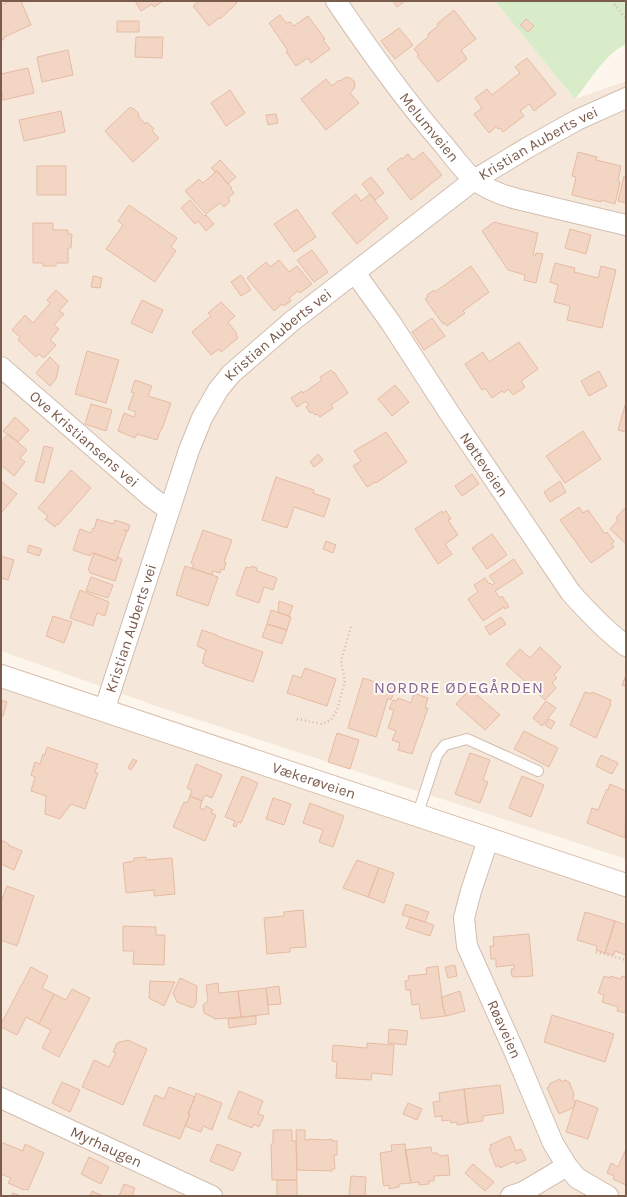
<svg xmlns="http://www.w3.org/2000/svg" width="627" height="1197" font-family="Karla,sans-serif">
	<rect width="100%" height="100%" fill="#fdf6ec"/>
	<!-- residential -->
	<path fill="#f5e8da" d="M1,1h494l80,98 51,-18v778l-464,-151 -161,-57z
		M1,686l625,210v300h-625z"/>
	<!-- green -->
	<path fill="#d8ecc9" d="M495,1h131v43c-20,9 -37,38 -51,55z"/>
	<!-- building -->
	<path fill="#f3d5c3" stroke="#e6bba3" d="M10,1h11l10,24 -27,12v2l-3,2v-36z
		M135,1h28l-9,6 -2,-3 -11,7z
		M199,1h36l2,2 -17,16 -1,-1 -10,8 -16,-20z
		M393,1h12l-8,6z
		M454,10l22,29 -15,11 6,9 -29,23 -21,-26 2,-1 -5,-6 15,-13 -1,-2 10,-8 -1,-2z
		M280,15l6,8 4,-1 4,4 14,-10 17,23 -2,1 7,9 -19,14 -3,-5 -12,8 -10,-14 2,-1 -19,-28z
		M526,19l8,7 -6,6 -8,-7z
		M117,21h22v11h-22z
		M399,28l14,17 -18,14 -14,-18z
		M136,37h27l-1,21 -27,-1z
		M68,50l5,25 -31,7 -5,-25z
		M527,58l29,36 -22,17 -5,-7 -9,7 4,5 -21,16 -3,-4 -2,1 -2,-2 -7,6 -15,-19 8,-6 -7,-10 12,-9 5,6 28,-22 -5,-6z
		M28,68l6,25 -31,7 -2,-11v-15z
		M346,77l4,1 4,3 1,6 -5,6 9,10 -33,27 -25,-31 25,-20 6,7 7,-6 1,1z
		M230,90l15,23 -19,13 -15,-23z
		M130,107l2,2 1,-1 6,6 -1,2 7,8 2,-2 7,7 -2,2 7,7 -26,24 -28,-31z
		M61,111l4,21 -41,9 -5,-21z
		M276,114l2,9 -10,2 -2,-10z
		M423,152l19,23 -31,25 -24,-31 14,-11 1,1 6,-5 5,6z
		M578,152l19,5 -1,3 25,6 -3,15 2,1 -5,22 -14,-4v2l-29,-7 4,-18 -4,-1z
		M220,160l16,17 -8,7 -11,-13 -2,1 -4,-4z
		M37,166h29v29h-29z
		M217,171l15,17 -1,1 3,4 -6,5 2,3 -6,6 -4,-4 -14,11 -21,-23 14,-12 4,4z
		M624,176l2,1v26l-8,-2z
		M371,177l13,16 -9,7 -13,-16z
		M356,194l5,7 9,-7 18,24 -31,26 -25,-31z
		M190,200l14,16 2,-1 8,9 -8,7 -8,-10 -3,3 -14,-16z
		M129,205l48,33 -6,9 5,4 -21,31 -49,-33 17,-24 -5,-4z
		M297,209l19,28 -22,15 -20,-28z
		M494,222l44,11 -5,22 2,1 1,-3 7,1 -7,29 -12,-3 1,-5 -17,-5 -26,-39z
		M33,223h20v7h15v4h4l-1,14h-3v15h-12v3h-13v-3h-10z
		M570,229l21,6 -5,19 -21,-6z
		M312,250l16,22 -14,10 -17,-22z
		M279,260l10,12 8,-6 15,18 -12,9 -2,-2 -9,7 2,3 -7,5 -2,-2 -8,7 -27,-33 19,-16 4,5z
		M555,263l20,5 -1,4 24,6 3,-12 15,4 -14,58 -35,-8 3,-14 -16,-4 4,-17 -8,-3z
		M471,266l18,26 -26,19 2,2 -18,13 -2,-3 -2,1 -18,-25 3,-2 -1,-2 7,-5 1,2z
		M241,275l10,15 -10,6 -10,-14z
		M93,276l9,2 -2,10 -9,-1z
		M56,290l12,11 -9,10 5,3 -10,11 5,4 -9,11 6,5 -12,13 -5,-4 -3,3 -18,-17 2,-3 -8,-7 13,-15 8,8 17,-20 -3,-3z
		M142,300l21,10 -11,23 -21,-10z
		M221,302l14,14 -7,6 9,12 -1,1 2,3 -17,14 -2,-3 -8,6 -19,-23 19,-16 -3,-3z
		M432,318l13,18 -21,14 -12,-18z
		M519,342l19,27 -17,12 4,6 -12,8 -5,-6 -4,4 -2,-2 -10,7 -7,-10 -3,2 -17,-26 18,-12 6,10z
		M87,351l32,9 -13,43 -31,-9z
		M50,357l9,9 -3,13 -6,7 -14,-13z
		M331,370l2,3 1,-1 14,21 -17,12 2,3 -13,9 -3,-3 -2,1 -2,-3 -3,1 -4,-6 3,-2 -3,-4 -9,6 -6,-9 11,-7 1,2 19,-13 -2,-3z
		M599,371l8,15 -18,10 -8,-15z
		M135,380l17,6 -4,10 23,7 -9,26h-1l-4,11 -20,-6 -2,4 -17,-7 6,-18 10,4 2,-5 -8,-3 6,-16 -3,-1z
		M395,385l14,17 -17,14 -14,-17z
		M626,402v30l-8,-2z
		M91,404l21,6 -6,21 -21,-7z
		M15,417l14,13 -11,12 -15,-11z
		M583,431l18,28 -36,24 -19,-27z
		M386,432l21,30 -31,21 -1,-1 -8,5 -14,-21 8,-5 -7,-10z
		M8,434l19,16 -7,8 5,4 -11,14 -13,-11v-23z
		M44,446l9,2 -9,35 -9,-2z
		M318,454l5,6 -9,7 -4,-5z
		M71,470l20,18 -33,37 -1,-1 -2,3 -10,-8 3,-3 -10,-8z
		M472,474l7,10 -17,12 -7,-10z
		M276,477l38,13 -1,3 17,6 -6,18 -30,-10 -7,21 -25,-8z
		M1,481l16,13 -16,19z
		M560,481l6,11 -16,10 -6,-10z
		M579,507l4,6 5,-3 17,24 2,-2 7,10 -3,2 3,3 -23,16 -31,-43z
		M626,507v37l-16,-15 8,-9 -2,-2z
		M442,511l1,2 3,-2 5,8 -3,1 10,15 -13,9 7,10 -14,10 -23,-35z
		M97,519l16,5 2,-4 15,5 -2,6 -4,-1 3,1 -11,30 -24,-8 -2,3 -17,-6 7,-21 11,4 2,-5 1,1z
		M203,530l29,10 -8,22h2l-2,8 -3,-1 -1,4 -7,-2 -1,4 -20,-7 2,-4 -3,-1z
		M492,534l15,21 -20,14 -15,-21z
		M326,541l10,4 -3,8 -10,-4z
		M29,545l13,4 -3,7 -12,-4z
		M94,553l22,8 2,-4 4,2 -7,22 -25,-8v-2l-2,-1z
		M1,556l13,4 -6,20 -7,-2z
		M514,559l9,14 -28,18 5,7 2,-2 7,11 -4,2 -1,-2 -21,14 -15,-22 10,-7 -4,-7 11,-7 4,6 1,-1 2,2 3,-2 -6,-7z
		M185,566l33,11 -10,29 -32,-11z
		M252,566l5,2v3l20,7 -4,12 -9,-3 -5,16 -23,-8 10,-28 5,1z
		M91,577l22,8 -5,13 -22,-7z
		M80,590l29,12 -4,14 -8,-3 -4,13 -23,-8z
		M279,601l14,5 -4,10 -11,-4z
		M271,610l20,7 -4,13 -20,-6z
		M53,616l19,6 -8,21 -18,-7z
		M501,617l5,7 -16,11 -5,-8z
		M267,624l20,6 -5,14 -20,-7z
		M202,630l15,5v1l46,16 -10,30 -48,-16v-2l-3,-1 4,-13 -9,-4z
		M540,647l21,20 -7,8 3,3 -5,5 4,5 -11,12 -39,-36 14,-15 10,9z
		M305,668l31,11 -9,27 -40,-13 6,-18 8,3z
		M626,675v11l-4,-1z
		M363,678l28,9 -1,4 4,1 -3,8 -3,-2 -12,39 -28,-9z
		M470,689l30,26 -15,15 -29,-26z
		M585,692l6,2 1,-2 19,8 -1,3 1,1 -15,34 -26,-13z
		M414,693l14,5 -3,10h3l-16,46 -14,-4 2,-7 -8,-3 4,-9 -8,-3 6,-18 -5,-1 4,-9 4,1 1,-3 13,5z
		M1,700l6,2 -4,14h-2z
		M546,701l10,7 -14,18 -9,-8z
		M549,719l6,3 -4,7 -6,-4z
		M524,731l34,17 -9,19 -35,-18z
		M337,733l22,7 -9,29 -22,-7z
		M47,747l51,17 -3,8 3,1 -13,36 -14,-5 -11,15 -15,-5 1,-18 -15,-5 4,-14 -4,-2 4,-13 5,2 3,-10 2,1z
		M470,753l20,7 -7,20 5,2 -8,21 -25,-9z
		M601,755l17,8 -6,11 -16,-8z
		M133,759l4,2 -6,9 -3,-2z
		M196,764l26,11 -10,23 -7,-3 -3,6 -12,-5 2,-6 -5,-2z
		M242,776l16,7 -17,40 -3,-1 -2,5 -3,-1 2,-5 -10,-4z
		M522,776l22,9 -13,32 -22,-9z
		M610,784l16,7 -1,47 -38,-15 5,-15 6,2 9,-21 1,1z
		M190,796l12,5 -2,7 4,2 2,-4 7,4 -2,3 5,2 -11,26 -32,-14 11,-25 3,1z
		M273,798l18,6 -7,21 -18,-6z
		M310,803l34,13 -11,31 -14,-5 4,-12 -20,-7z
		M1,840l8,4 -1,1 14,6 -8,19 -13,-6z
		M146,857v3l26,-2 3,36 -21,2v-6l-28,3 -3,-30 11,-2v-3z
		M357,860l22,8 -11,29 -25,-9z
		M379,868l15,5 -10,30 -16,-6z
		M7,886l27,10 -17,50 -16,-6v-38z
		M406,904l23,8 -4,10 -23,-7z
		M303,910l3,37 -16,1v4l-23,2 -3,-36 20,-2v-4z
		M585,912l30,9 -10,32 -9,-3 1,-4 -20,-6z
		M410,917l24,8 -4,11 -24,-8z
		M615,921l11,4v30l-11,-4 -1,4 -9,-2z
		M123,926l33,1v8h9l-1,30 -31,-1 1,-13h-11z
		M529,934l4,42 -18,1 -3,-1 -1,-7h3v-4l-18,2v-8h-5l-1,-13h4l-1,-9z
		M455,965l2,11 -9,2 -3,-11z
		M438,966l5,41 3,9 -25,3 -2,-15 -7,1 -2,-15h-4l-1,-9 4,-1 -1,-4 19,-2 -1,-6z
		M31,967l17,9 -6,12 12,6 -15,30 -13,-7 -9,18 -16,-8v-3z
		M604,976l6,2v-2l11,3 1,-3 4,1v36l-9,-2 1,-4 -16,-5 2,-7 -6,-2z
		M180,978l17,8 -1,17 -3,5 -16,-6 -4,-9z
		M150,981l25,1 -11,24 -15,-8z
		M218,983l1,10 19,-2 3,26 -27,2v-1l-10,-5 -1,-8 5,-4 -2,-16z
		M279,986l2,18 -13,1 -2,-17z
		M266,988l3,26 -28,3 -3,-26z
		M72,989l18,9 -31,59 -17,-9 9,-18 -12,-6 15,-30 12,6z
		M460,991l5,20 -19,5 -3,-9 -1,-10z
		M552,1015l62,19 -9,28 -61,-20z
		M256,1016v8l-27,4 -1,-9z
		M389,1029l19,2 -2,14 -18,-2z
		M128,1040l19,9 -24,56 -41,-18 12,-27 15,7 7,-14 -3,-1 4,-9z
		M367,1043l27,2 -2,30 -20,-2 -1,7 -35,-2 1,-16 -5,-1 1,-16 34,3z
		M560,1079l1,3 4,-2 4,2 5,12 -1,4 2,6 -2,4 -14,6 -12,-26 3,-2 -1,-2z
		M62,1082l18,8 -10,22 -18,-9z
		M500,1085l4,28 -21,3v5l-15,2 -4,-34z
		M169,1087l26,10 -7,17h2l-10,25 -37,-14 12,-30 9,4z
		M464,1089l4,34 -11,2v-3l-6,1 -1,-3 -8,1v-5l-7,1 -2,-15 7,-1 -1,-8z
		M239,1091l24,10 -5,13 6,2 -5,11 -5,-3 -2,4 -24,-10z
		M196,1093l26,10 -10,27 -9,-4 -2,6 -16,-6 5,-12h-2z
		M576,1100l22,8 -10,31 -22,-7z
		M408,1103l14,6 -5,11 -14,-6z
		M273,1130h19v11h4l1,39h-25l-1,-36h2z
		M296,1130h9v10h4v-1l17,1 6,-1v2h5v14h-3l1,14h-3v2l-35,-1z
		M510,1136l6,15 5,-2 5,11 -10,4 -1,-3 -15,7 -1,-3 -3,2 -7,-18 2,-2 -1,-2z
		M1,1142l22,9 2,-7 19,9 -16,37 -3,-1 -1,1 -16,-7 3,-5 -10,-4z
		M217,1144l24,9 -8,18 -23,-10z
		M405,1144l6,39 -12,1v3l-10,2v-4l-5,1 -1,-4 -3,-29 12,-2 -1,-6z
		M431,1147l1,6h5l3,3 8,-1 2,20 -16,1v5h-5v3l-10,1v-3l-8,1 -6,-33z
		M626,1149v36l-13,-6 1,-3 -7,-3 4,-10 7,4z
		M89,1157l20,10 -8,17 -20,-10z
		M473,1164l21,18 -9,9 -20,-18z
		M351,1176l15,1 -1,19h-16z
		M277,1180h20v16h-20z
		M124,1184l11,4 -3,8h-13z
		M92,1191l11,5h-13z
		M13,1193l8,3h-10z"/>
	<g fill="none" stroke-linecap="round" stroke-linejoin="round">
		<defs>
			<path id="lane" d="M417,816l20,-61 8,-10 22,-6 71,32"/>
			<g id="street">
				<path id="s1" d="M336,1c33,49 68,98 107,143 10,12 21,28 33,37 12,9 26,14 41,18l109,26"/>
				<path id="s2" d="M355,273l36,50 59,91 121,179c17,19 34,37 55,53"/>
				<path id="s3" d="M1,367l150,130 18,13"/>
				<path id="s4" d="M104,711l85,-261 13,-32 16,-28 13,-16 60,-52 183,-142 53,-32 50,-28 49,-22"/>
				<path id="s5" d="M488,840l-17,51 -7,27 3,28 48,107 38,90 14,23 10,12 31,18"/>
				<path id="s6" d="M1,1098l211,98"/>
				<path d="M511,1196l12,-4 44,-26"/>
			</g>
			<g id="secondary">
				<path id="s7" d="M1,676l625,209"/>
			</g>
		</defs>
		<!-- lane casing -->
		<use href="#lane" stroke="#d1beb0" stroke-width="12"/>
		<!-- street casing -->
		<use href="#street" stroke="#d1beb0" stroke-width="22"/>
		<!-- secondary casing -->
		<use href="#secondary" stroke="#d6c0b0" stroke-width="24"/>
		<!-- path -->
		<path stroke="#d9b8a5" stroke-width="2.5" stroke-dasharray="1 3" stroke-linecap="butt" d="M612,1l14,18
			M297,719l25,5 9,-4 6,-10 8,-29 -4,-20 10,-34
			M596,952l30,8"/>
		<!-- lane -->
		<use href="#lane" stroke="#fff" stroke-width="10"/>
		<!-- street -->
		<use href="#street" stroke="#fff" stroke-width="20"/>
		<!-- secondary -->
		<use href="#secondary" stroke="#fff" stroke-width="22"/>
	</g>
	<g text-anchor="middle" stroke-width="4" stroke-linejoin="round" paint-order="stroke">
		<!-- street labels -->
		<g font-size="15" fill="#7a5c4d" stroke="#fffaf3">
			<text dy="5" stroke="none"><textPath href="#s1" startOffset="157">Melumveien</textPath></text>
			<text dy="5" stroke="none"><textPath href="#s4" startOffset="747">Kristian Auberts vei</textPath></text>
			<text dy="5" stroke="none"><textPath href="#s4" startOffset="423">Kristian Auberts vei</textPath></text>
			<text dy="5" stroke="none"><textPath href="#s3" startOffset="110">Ove Kristiansens vei</textPath></text>
			<text dy="5" stroke="none"><textPath href="#s2" startOffset="231">Nøtteveien</textPath></text>
			<text dy="5" stroke="none"><textPath href="#s4" startOffset="87">Kristian Auberts vei</textPath></text>
			<text dy="5" stroke="none"><textPath href="#s7" startOffset="330">Vækerøveien</textPath></text>
			<text dy="5" stroke="none"><textPath href="#s5" startOffset="201">Røaveien</textPath></text>
			<text dy="5" stroke="none"><textPath href="#s6" startOffset="116">Myrhaugen</textPath></text>
		</g>
		<!-- neighbourhood labels -->
		<g font-size="16" letter-spacing="1" fill="#846695" stroke="#fffaf3">
			<text x="459" y="693">NORDRE ØDEGÅRDEN</text>
		</g>
	</g>
	<!-- border -->
	<rect width="627" height="1197" fill="none" stroke="#7a5c4d" stroke-width="4"/>
</svg>
